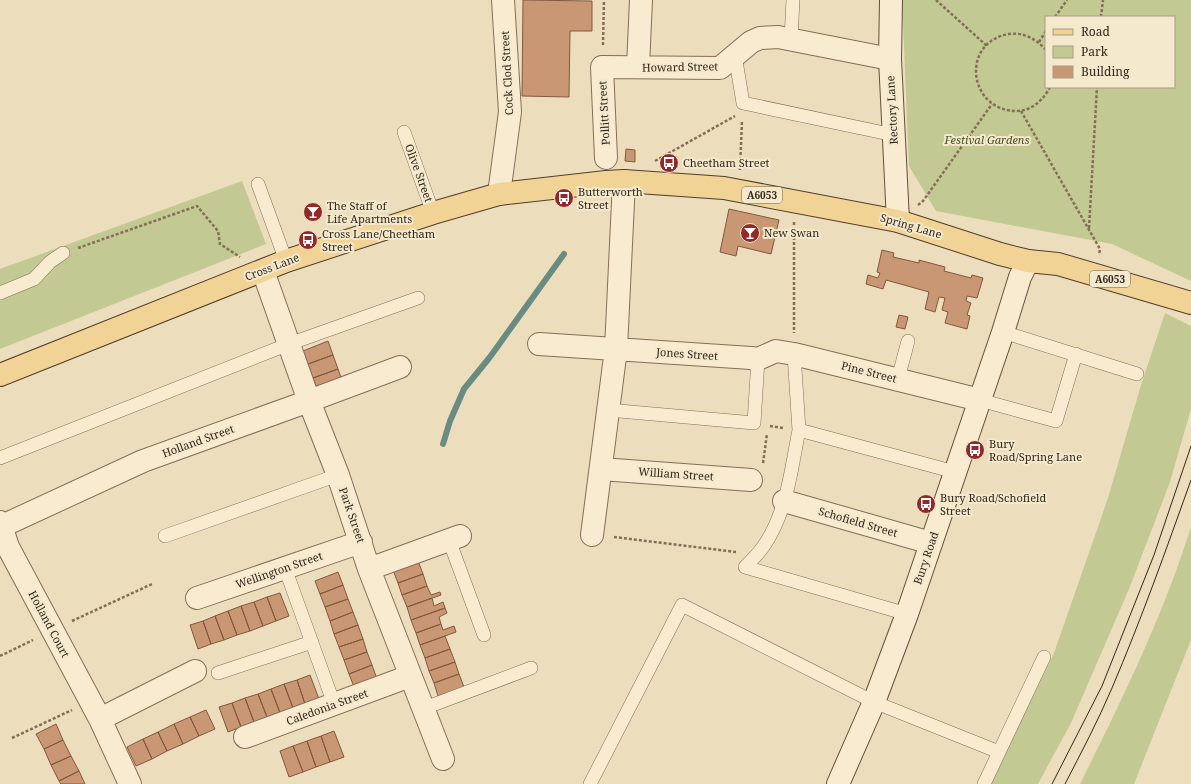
<svg xmlns="http://www.w3.org/2000/svg" width="1191" height="784" font-family="'Noto Serif',serif">
	<rect width="100%" height="100%" fill="#ecdebd"/>
	<!-- green -->
	<path fill="#c3c992" fill-rule="evenodd" d="M902,0h289v281l-79,-37 -176,-33 -27,-45zM1046,17h128v70h-128z
		M242,181l24,63 -266,105v-80z
		M1165,313l26,13v83l-21,73 -41,107 -58,134 -33,61h-47l63,-131 54,-155 33,-113z
		M1191,527v113l-57,144h-54c42,-84 83,-168 111,-257z"/>
	<g fill="none" stroke-linecap="round" stroke-linejoin="round">
		<!-- stream -->
		<path stroke="#698b82" stroke-width="6" d="M443,444l7,-23 14,-32 26,-32 74,-103"/>
	</g>
	<!-- building -->
	<path fill="#ca9774" stroke="#82583d" d="M523,0l69,1v30h-22l-1,66 -47,-1z
		M626,149l9,1v12l-10,-1z
		M729,209l50,11 -8,34 -33,-8 -2,10 -16,-4z
		M882,250l12,3 -1,4 26,6v-3l26,7 -1,4 27,7 1,-3 11,3 -6,20 -10,-2 -1,5 5,2 -4,12 3,1 -3,13 -22,-6 3,-11 -6,-2 3,-12 -6,-1 -4,15 -10,-3 4,-17 -43,-12 -3,9 -17,-5 2,-9 10,3 2,-5 -3,-1z
		M899,315l9,2 -3,12 -9,-2z
		M328,341l5,14 -25,9 -5,-13z
		M333,355l5,14 -25,9 -5,-14z
		M338,369l5,14 -25,8 -5,-13z
		M418,561l5,13 -25,9 -5,-13z
		M338,572l5,13 -23,9 -5,-13z
		M423,574l4,12 -25,9 -4,-12z
		M343,585l5,14 -23,8 -5,-13z
		M427,586l4,9 9,-3 1,3 -34,12 -5,-12z
		M280,593l9,23 -13,5 -9,-24z
		M267,597l9,24 -13,5 -9,-24z
		M432,598l2,8 9,-4 2,6 -34,12 -4,-13z
		M348,599l5,13 -23,9 -5,-14z
		M254,602l9,24 -13,5 -9,-25z
		M241,606l9,25 -13,4 -9,-24z
		M445,608l2,5 -8,4 2,7 -25,9 -5,-13z
		M228,611l9,24 -13,5 -9,-24z
		M353,612l5,13 -24,9 -4,-13z
		M215,616l9,24 -13,4 -8,-23z
		M203,621l8,23 -13,5 -8,-24z
		M441,624l2,6 11,-4 2,6 -36,13 -4,-12z
		M358,625l5,14 -24,8 -5,-13z
		M445,636l5,13 -25,9 -5,-13z
		M363,639l4,13 -23,8 -5,-13z
		M450,649l5,13 -26,9 -4,-13z
		M367,652l5,13 -23,9 -5,-14z
		M455,662l4,12 -25,9 -5,-12z
		M372,665l5,14 -23,8 -5,-13z
		M459,674l5,13 -26,9 -4,-13z
		M310,675l9,24 -14,5 -8,-24z
		M297,680l8,24 -12,4 -9,-24z
		M284,684l9,24 -13,5 -9,-24z
		M271,689l9,24 -13,4 -9,-23z
		M258,694l9,23 -13,5 -9,-24z
		M245,698l9,24 -13,5 -9,-24z
		M232,703l9,24 -13,5 -9,-25z
		M206,710l9,19 -16,7 -9,-19z
		M190,717l9,19 -16,8 -9,-20z
		M56,724l7,16 -19,9 -8,-15z
		M174,724l9,20 -16,7 -9,-19z
		M334,731l10,26 -14,5 -9,-26z
		M158,732l9,19 -15,8 -9,-20z
		M321,736l9,26 -14,5 -9,-26z
		M143,739l9,20 -16,7 -9,-19z
		M63,740l8,16 -20,9 -7,-16z
		M307,741l9,26 -13,5 -10,-26z
		M293,746l10,26 -14,5 -9,-26z
		M71,756l8,15 -20,10 -8,-16z
		M79,771l6,13h-24l-2,-3z"/>
	<g fill="none" stroke-linecap="round" stroke-linejoin="round">
		<defs>
			<path id="lane" d="M791,39l2,-39
				M735,55l8,48 151,32
				M404,132l29,81
				M258,184l28,77
				M0,293l34,-14 16,-17 13,-9
				M1003,332l134,42
				M794,354l5,76 156,42
				M898,379l10,-38
				M980,400l76,21 20,-67
				M608,410l146,13 4,-64
				M799,430c-8,40 -12,83 -36,117 -5,7 -12,14 -18,20l162,47
				M0,458l289,-114 129,-46
				M165,536l173,-61
				M449,540l35,95
				M285,568l49,136
				M218,673l94,-31
				M422,709l109,-41
				M590,784l92,-179 192,97 125,50
				M984,784l60,-127"/>
			<path id="street" d="M638,67l3,-67
				M606,158l-4,-91 118,1 31,-26 9,-4 18,-1 112,22
				M499,194l11,-82 -7,-112
				M263,271l46,130 29,74 31,94 74,190
				M539,344l212,14 7,1 18,-8 18,3 186,46
				M601,469l150,11
				M784,501l147,42
				M0,522l8,25 92,172 30,65
				M0,527l143,-66 166,-60 91,-34
				M592,535l24,-186 8,-168
				M369,569l91,-33
				M197,598l164,-56
				M100,719l95,-48
				M245,737l165,-61"/>
			<path id="secondary" d="M891,0l-1,59 8,162
				M838,784l36,-82 33,-88 96,-282 17,-55 8,-16"/>
			<path id="primary" d="M0,375l286,-114 147,-48 66,-19 107,-12 18,-1 100,7 174,33 102,33 28,7 30,3 133,39"/>
		</defs>
		<!-- lane casing -->
		<use href="#lane" stroke="#846e57" stroke-width="14"/>
		<!-- street casing -->
		<use href="#street" stroke="#846e57" stroke-width="24"/>
		<!-- secondary casing -->
		<use href="#secondary" stroke="#654f3a" stroke-width="24"/>
		<!-- primary casing -->
		<use href="#primary" stroke="#513d2c" stroke-width="24"/>
		<!-- path -->
		<path stroke="#846e57" stroke-width="2.5" stroke-dasharray="3 2" stroke-linecap="butt" d="M936,0l51,46
			M1055,17l12,-17
			M1101,17l2,-17
			M1039,42l7,-11
			M603,45l1,-45
			M1046,50c-10,-11 -22,-18 -37,-16 -49,8 -41,77 8,77 15,0 27,-12 33,-24
			M1021,111l79,138 -1,6
			M655,161l80,-45
			M740,170l2,-50
			M918,205l5,-4 69,-97
			M794,222v111
			M1089,228l8,-141
			M78,248l119,-42 21,25 2,13 20,13
			M770,426l13,2
			M763,463l4,-29
			M614,537l122,15
			M72,621l80,-37
			M0,656l33,-16
			M12,738l60,-28"/>
		<!-- lane -->
		<use href="#lane" stroke="#f8ebd0" stroke-width="13"/>
		<!-- street -->
		<use href="#street" stroke="#f8ebd0" stroke-width="22"/>
		<!-- secondary -->
		<use href="#secondary" stroke="#f8ebd0" stroke-width="22"/>
		<!-- primary -->
		<use href="#primary" stroke="#f0d395" stroke-width="22"/>
		<!-- tram -->
		<path stroke="#33271b" stroke-width="1" d="M1052,784l50,-98 52,-131 37,-109
			M1065,784c16,-31 33,-63 47,-96 29,-68 54,-138 79,-208"/>
	</g>
	<!-- icons -->
	<defs>
		<symbol id="bus-disc" viewBox="-11 -11 22 22"><circle r="9.5" fill="#91292a" stroke="#f4e8cd"/><path d="M-5-6H5V4H4V6H2V4H-2V6H-4V4H-5ZM-3.5-4V0h7V-4ZM-3.5 1.2v1.5H-2V1.2ZM2 1.2v1.5H3.5V1.2Z" fill="#fff"/></symbol>
		<symbol id="bar-disc" viewBox="-11 -11 22 22"><circle r="9.5" fill="#91292a" stroke="#f4e8cd"/><path d="M-6-5H6L.8 .8V4.5H3.5V6h-7V4.5H-.8V.8Z" fill="#fff"/></symbol>
	</defs>
	<g fill-rule="evenodd">
		<use href="#bus-disc" x="658" y="152" width="22" height="22"/>
		<use href="#bus-disc" x="553" y="187" width="22" height="22"/>
		<use href="#bar-disc" x="302" y="201" width="22" height="22"/>
		<use href="#bar-disc" x="739" y="222" width="22" height="22"/>
		<use href="#bus-disc" x="297" y="229" width="22" height="22"/>
		<use href="#bus-disc" x="964" y="439" width="22" height="22"/>
		<use href="#bus-disc" x="915" y="493" width="22" height="22"/>
	</g>
	<g text-anchor="middle" stroke-width="4" stroke-linejoin="round" paint-order="stroke">
		<!-- shield labels -->
		<g fill="#f4e8cd" stroke="#6d6150" stroke-width="1">
			<rect x="742" y="187" width="40" height="16" rx="3"/>
			<rect x="1090" y="271" width="40" height="16" rx="3"/>
		</g>
		<g font-size="10" font-weight="bold" fill="#33271b">
			<text x="762" y="199">A6053</text>
			<text x="1110" y="283">A6053</text>
		</g>
		<!-- street labels -->
		<g font-size="11" fill="#33271b" stroke="#f4e8cd">
			<text transform="translate(680 67) rotate(-1)" y="4">Howard Street</text>
			<text transform="translate(507 73) rotate(-93)" y="4">Cock Clod Street</text>
			<text transform="translate(892 110) rotate(-93)" y="4">Rectory Lane</text>
			<text transform="translate(604 113) rotate(-93)" y="4">Pollitt Street</text>
			<text transform="translate(419 173) rotate(70)" y="4">Olive Street</text>
			<text transform="translate(911 226) rotate(16)" y="4">Spring Lane</text>
			<text transform="translate(272 267) rotate(-21)" y="4">Cross Lane</text>
			<text transform="translate(687 354) rotate(4)" y="4">Jones Street</text>
			<text transform="translate(869 372) rotate(14)" y="4">Pine Street</text>
			<text transform="translate(198 441) rotate(-20)" y="4">Holland Street</text>
			<text transform="translate(676 474) rotate(4)" y="4">William Street</text>
			<text transform="translate(352 515) rotate(71)" y="4">Park Street</text>
			<text transform="translate(858 522) rotate(16)" y="4">Schofield Street</text>
			<text transform="translate(926 558) rotate(-71)" y="4">Bury Road</text>
			<text transform="translate(279 570) rotate(-19)" y="4">Wellington Street</text>
			<text transform="translate(49 624) rotate(62)" y="4">Holland Court</text>
			<text transform="translate(327 707) rotate(-20)" y="4">Caledonia Street</text>
		</g>
		<!-- park labels -->
		<g font-size="11" font-style="italic" fill="#444f22" stroke="#f4e8cd">
			<text x="987" y="144">Festival Gardens</text>
		</g>
		<!-- poi labels -->
		<g font-size="11" fill="#33271b" stroke="#f4e8cd" text-anchor="start">
			<text x="683" y="167">Cheetham Street</text>
			<text x="578" y="196">Butterworth<tspan x="578" dy="13">Street</tspan></text>
			<text x="327" y="210">The Staff of<tspan x="327" dy="13">Life Apartments</tspan></text>
			<text x="764" y="237">New Swan</text>
			<text x="322" y="238">Cross Lane/Cheetham<tspan x="322" dy="13">Street</tspan></text>
			<text x="989" y="448">Bury<tspan x="989" dy="13">Road/Spring Lane</tspan></text>
			<text x="940" y="502">Bury Road/Schofield<tspan x="940" dy="13">Street</tspan></text>
		</g>
	</g>
	<!-- legend -->
	<rect x="1045" y="16" width="130" height="72" fill="#f4e8cd" stroke="#a79b86"/>
	<rect x="1053" y="29" width="20" height="6" fill="#f0d395" stroke="#a79b86"/>
	<text x="1081" y="36" font-size="12" fill="#33271b">Road</text>
	<rect x="1053" y="46" width="20" height="12" fill="#c3c992" stroke="#a79b86"/>
	<text x="1081" y="56" font-size="12" fill="#33271b">Park</text>
	<rect x="1053" y="66" width="20" height="12" fill="#ca9774" stroke="#a79b86"/>
	<text x="1081" y="76" font-size="12" fill="#33271b">Building</text>
</svg>
